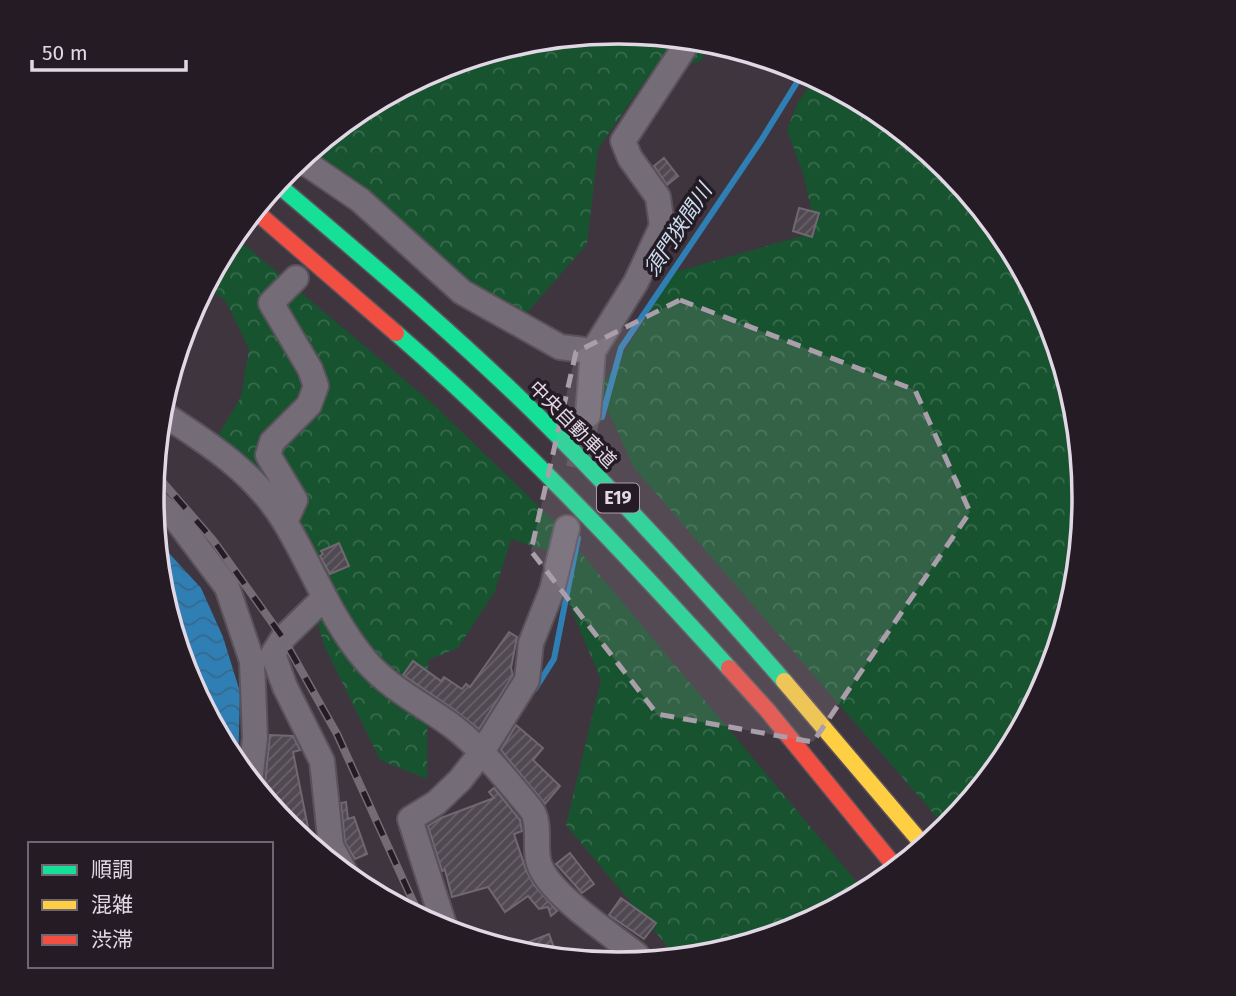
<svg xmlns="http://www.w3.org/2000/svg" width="1236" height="996" font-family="'Fira Sans','Noto Sans JP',sans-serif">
	<defs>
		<pattern id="forest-crowns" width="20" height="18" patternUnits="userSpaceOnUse" patternTransform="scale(1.75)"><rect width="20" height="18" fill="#17532f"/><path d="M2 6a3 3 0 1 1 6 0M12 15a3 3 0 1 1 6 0" fill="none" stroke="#386b4d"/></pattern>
		<pattern id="water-waves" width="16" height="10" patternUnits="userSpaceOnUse" patternTransform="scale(1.75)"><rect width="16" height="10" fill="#2f7fb4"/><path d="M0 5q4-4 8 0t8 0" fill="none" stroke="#36698d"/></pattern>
		<pattern id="building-hatch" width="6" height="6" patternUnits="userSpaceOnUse" patternTransform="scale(1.75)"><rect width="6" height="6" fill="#514952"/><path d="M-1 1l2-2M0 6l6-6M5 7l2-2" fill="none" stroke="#6a626b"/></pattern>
	</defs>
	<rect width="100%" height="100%" fill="#3e353f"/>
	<!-- forest -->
	<path fill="url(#forest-crowns)" d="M618,32l93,9 -10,20 -52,14 -51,74 -11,95 -62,71 -52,-22 -175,-133 61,-50 81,-43 87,-27z
		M816,77l62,33 70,58 58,71 43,81 27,87 8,91 -9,91 -26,88 -43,80 -59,72 -313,-361 -35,-77 76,-119 141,-40 -12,-56 -17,-46 11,-28z
		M233,235l199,168 125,121 308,368 -69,37 -87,27 -31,3 -112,-134 35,-145 -54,-129 -36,-12 -16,52 -37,57 -30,12 -1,119 -47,-19 -56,-115 -26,-90 -89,-105 32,-53 8,-48 -24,-49 -21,-13z"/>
	<!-- water -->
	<path fill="url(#water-waves)" d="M155,538l46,50 22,49 17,55 -2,75 -8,-10 -43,-81 -27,-87z"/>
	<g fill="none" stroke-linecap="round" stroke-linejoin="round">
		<!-- stream -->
		<path stroke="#2f7fb4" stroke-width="6" d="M602,417l19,-69 141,-209 42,-68
			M535,689l19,-30 24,-121"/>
	</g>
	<!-- building -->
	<path fill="url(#building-hatch)" stroke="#706871" stroke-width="2" d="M664,158l14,18 -11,9 -13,-19z
		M799,208l20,5 -7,24 -19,-6z
		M339,543l10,23 -19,8 -10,-18 3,-2 -2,-3z
		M509,632l8,5 -6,31 2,7 -34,54 -27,-21 -49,-33 10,-14 28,20 3,-4 18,12 4,-5 4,3z
		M516,725l27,23 -10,12 27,26 -15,18 -44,-54z
		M270,735l23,1 7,14 -7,2 19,96 -24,-20 -29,-36 6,-9z
		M494,788l26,32 2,11 -8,3 12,36 8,15 23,26 -6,5 -3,-9 -9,2 -11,-13 -23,16 -17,-25 -36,10 -7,-27 -3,1 -14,-45 13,-8 53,-20 -5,-6z
		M346,802l2,17 6,-2 13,37 -12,5 -10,-17 -4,-39z
		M570,853l24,31 -12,9 -26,-29z
		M621,898l35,25 -12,16 -35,-24z
		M549,934l9,25 -31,-4 -19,-5z"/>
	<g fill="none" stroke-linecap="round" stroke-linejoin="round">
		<!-- street-tunnel -->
		<path stroke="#574d58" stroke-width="24" stroke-dasharray="24 12" stroke-linecap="butt" d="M578,468l10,-53"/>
		<defs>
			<path id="street" d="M300,159l60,41 102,92 98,55 33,4
				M160,412c47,30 97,62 126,112 27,45 45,96 80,137 24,28 60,45 89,67 29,23 53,53 76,81 11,14 2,41 9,57 12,30 71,68 97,89l3,7
				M588,415l5,-64 43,-69 26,-56 -4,-29 -28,-39 -7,-17 67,-102
				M152,498l24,21 51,68 25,74 3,77 -5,43
				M285,522l10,-22 -27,-45 4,-13 37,-37 7,-19 -6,-17 -39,-66 25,-25
				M324,598l-41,40 -10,16 12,33 37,74 9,85 16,30
				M446,931l-36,-112 26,-16 24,-23 22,-28 45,-72 4,-37 21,-53 15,-62"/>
			<path id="fast" d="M276,183c93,79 187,158 273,244 82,82 159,167 235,254
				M396,333c119,103 227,218 333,335"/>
			<path id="slow" d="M784,681l141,166"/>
			<path id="jam" d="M254,210l142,123
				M729,668l39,43 129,158"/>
		</defs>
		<!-- street casing -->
		<use href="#street" stroke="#5a525b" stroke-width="28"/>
		<!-- fast casing -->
		<use href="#fast" stroke="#5a525b" stroke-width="19"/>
		<!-- slow casing -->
		<use href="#slow" stroke="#5a525b" stroke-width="19"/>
		<!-- jam casing -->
		<use href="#jam" stroke="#5a525b" stroke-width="19"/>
		<!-- street -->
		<use href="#street" stroke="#746c76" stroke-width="24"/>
		<!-- fast -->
		<use href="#fast" stroke="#16e098" stroke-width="16"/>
		<!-- slow -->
		<use href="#slow" stroke="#ffcf43" stroke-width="16"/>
		<!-- jam -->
		<use href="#jam" stroke="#f24e42" stroke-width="16"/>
		<defs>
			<path id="rail" d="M154,472l59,68 70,98 54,96 84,185"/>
		</defs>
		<!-- rail casing -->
		<use href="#rail" stroke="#746c75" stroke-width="8"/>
		<!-- rail -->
		<use href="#rail" stroke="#241b25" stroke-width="5" stroke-dasharray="16" stroke-linecap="butt"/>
	</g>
	<!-- marked area -->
	<path fill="#a99eaa" fill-opacity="0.2" stroke="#a99eaa" stroke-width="5" stroke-dasharray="14 9" stroke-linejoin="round" d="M680,300l235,90 55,122 -157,230 -156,-28 -126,-163 45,-199z"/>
	<g text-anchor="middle" stroke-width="7" stroke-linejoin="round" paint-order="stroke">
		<!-- shield labels -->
		<rect fill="#241b25" stroke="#a99fab" stroke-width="2" x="597" y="483.5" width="42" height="29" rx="5"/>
		<g font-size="18" font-weight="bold" fill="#e2d7e4">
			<text x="618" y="504">E19</text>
		</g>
		<!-- street labels -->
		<g font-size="19" fill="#e2d7e4" stroke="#241b25">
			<text transform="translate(573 424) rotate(45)" y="7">中央自動車道</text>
		</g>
		<!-- water labels -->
		<g font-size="21" font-style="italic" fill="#cadeee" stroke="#241b25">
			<text transform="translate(678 230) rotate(-57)" y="7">須門狭間川</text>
		</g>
	</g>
	<!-- crop -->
	<path d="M0 0H1236V996H0ZM164 498a454 454 0 1 1 908 0a454 454 0 1 1-908 0Z" fill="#241b25" fill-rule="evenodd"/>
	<path fill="none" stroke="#e2d7e4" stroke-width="3.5" d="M164 498a454 454 0 1 1 908 0a454 454 0 1 1-908 0Z"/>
	<!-- legend -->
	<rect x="28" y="842" width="245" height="126" fill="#241b25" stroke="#706671" stroke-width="2"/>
	<rect x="42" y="865" width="35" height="10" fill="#16e098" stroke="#706671" stroke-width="2"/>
	<text x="91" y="877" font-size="21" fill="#e2d7e4">順調</text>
	<rect x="42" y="900" width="35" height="10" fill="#ffcf43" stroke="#706671" stroke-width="2"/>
	<text x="91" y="912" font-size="21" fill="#e2d7e4">混雑</text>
	<rect x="42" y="935" width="35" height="10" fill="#f24e42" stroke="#706671" stroke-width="2"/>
	<text x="91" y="947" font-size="21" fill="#e2d7e4">渋滞</text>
	<!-- scale -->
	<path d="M32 60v10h154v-10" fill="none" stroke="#e2d7e4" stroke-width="3.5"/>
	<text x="42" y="60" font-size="21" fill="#e2d7e4" stroke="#241b25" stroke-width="5" paint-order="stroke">50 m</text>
</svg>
